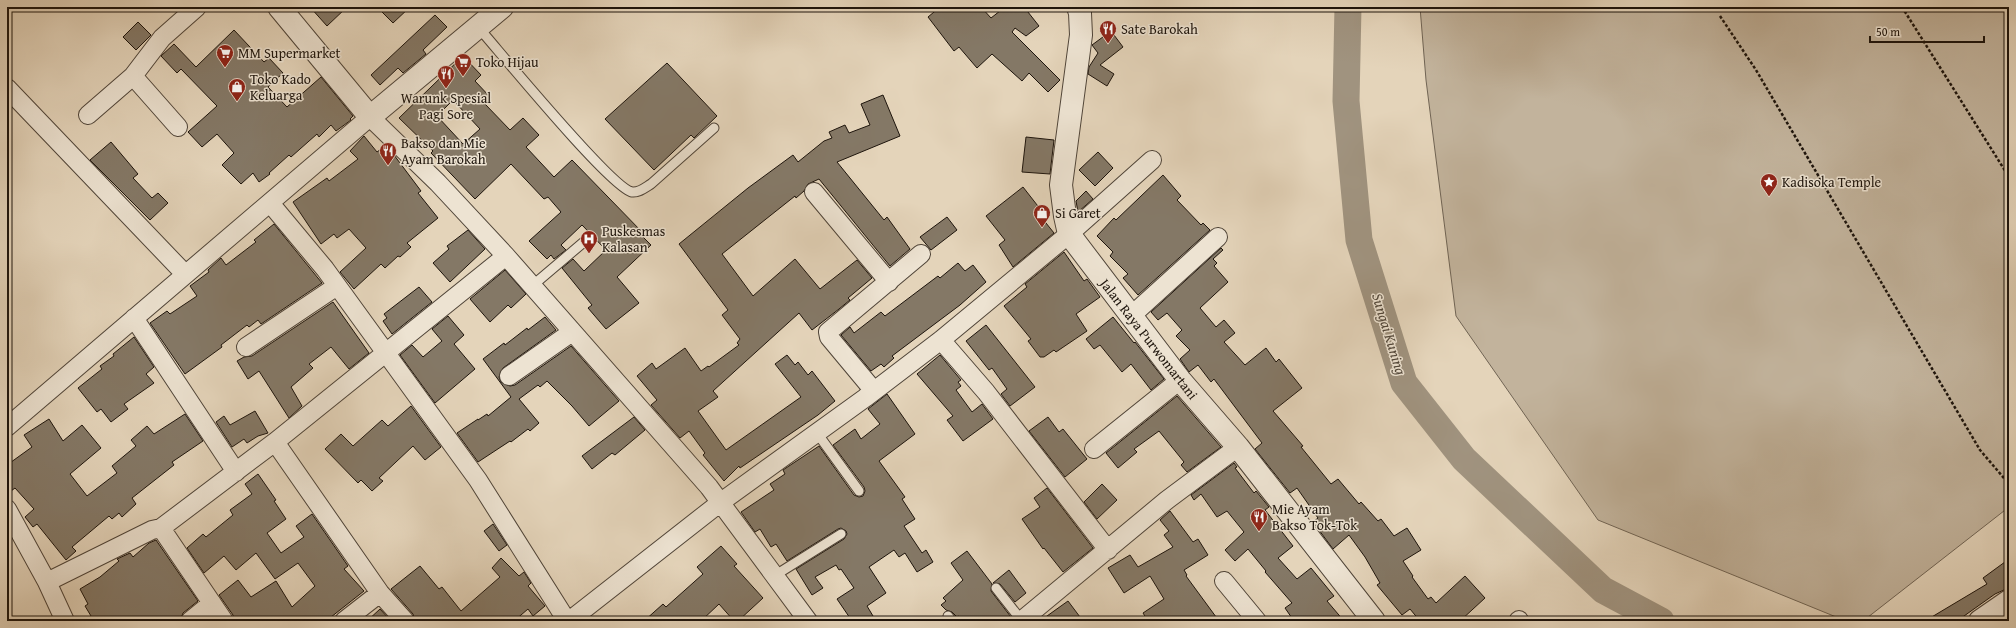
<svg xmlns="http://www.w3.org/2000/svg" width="2016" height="628" font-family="'Gentium Book Plus',serif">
	<rect width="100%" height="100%" fill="#e4d4ba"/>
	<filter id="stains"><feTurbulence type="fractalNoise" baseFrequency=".005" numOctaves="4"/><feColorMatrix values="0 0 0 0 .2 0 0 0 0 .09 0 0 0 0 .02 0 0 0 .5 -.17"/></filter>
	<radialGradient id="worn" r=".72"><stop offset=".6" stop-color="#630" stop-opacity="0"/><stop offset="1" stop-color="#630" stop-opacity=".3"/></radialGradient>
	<!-- green -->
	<path fill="#c2b39c" stroke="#706454" d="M1420,7h589v500l-146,114h-17l-248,-101 -142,-204 -30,-236z"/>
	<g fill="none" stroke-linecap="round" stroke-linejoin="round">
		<!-- river -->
		<path stroke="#a0937f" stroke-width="27" d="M1348,7l-2,94 13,139 45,143 60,76 139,131 58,31"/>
	</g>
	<!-- building -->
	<path fill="#847866" stroke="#1d140c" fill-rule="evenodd" d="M310,7h37l-20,19z
		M377,7h33l-17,16z
		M940,7h41l10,11 14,-11h19l15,19 -13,10 -11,-8 -3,4 48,48 -12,12 -19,-19 -7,8 -30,-27 -15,14 -18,-21 -5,4 -26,-34z
		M435,15l12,12 -24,23 3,4 -23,19 -5,-5 -18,17 -9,-10z
		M138,22l13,13 -15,15 -13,-13z
		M234,30l30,32 5,-4 14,15 -15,14 19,20 34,-30 32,39 -3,3 1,1 -15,11 -5,-6 -12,12 -2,-3 -26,23 -2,-2 -20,18 1,1 -11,8 -6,-9 -12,11 -19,-19 12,-12 -17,-19 -15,13 -14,-15 29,-26 -36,-37 -4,4 -16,-17 13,-12 22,23z
		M1111,31l12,16 -23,18 14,9 -7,12 -19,-12 1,-7 9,-14 -6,-8z
		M463,56l18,19 -6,6 16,17 -6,6 25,26 13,-12 16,17 -13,12 28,30 18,-17 71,73 -2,2 10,10 -34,32 22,26 -33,26 -18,-21 4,-3 -30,-37 11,-9 11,12 22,-21 -24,-25 -21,20 5,5 -12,9 -3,-4 -4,4 -18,-18 32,-29 -13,-15 -4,2 -33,-35 -36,35 -44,-46 2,-2 -34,-33zM453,100l27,29 -17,15 -26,-28z
		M667,63l50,53 -23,22 -3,-3 -37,35 -49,-51z
		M883,95l17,41 -63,26 47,58 3,-3 23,32 -20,17 -71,-87 -11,5 -4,7 -8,7 -1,-2 -73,58 31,42 42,-37 25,30 37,-29 15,18 -24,20 2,2 -11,9 -27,21 -13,-17 -86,78 5,6 -20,14 28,39 75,-53 -26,-33 12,-9 8,10 3,-3 10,13 4,-4 23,30 -17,14 -78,53 -1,-2 -15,15 -21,-26 2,-2 -16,-22 -9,7 -29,-33 6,-5 -20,-24 15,-13 4,6 29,-21 16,23 7,-5 1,1 30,-22 -2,-2 3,-4 -18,-24 6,-5 -49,-66 69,-56 45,-33 5,7 26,-21 8,-3 -3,-6 16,-7 4,8 21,-8 -9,-21z
		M364,136l13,16 8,-6 9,9 27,36 -3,2 20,25 -31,25 4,4 -11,10 -2,-1 -13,12 -4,-4 -27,25 -14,-17 26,-24 -17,-19 -12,9 -3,-4 -13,10 -28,-42 34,-24 2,3 29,-22 -8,-8z
		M1026,137l28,3 -4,34 -28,-2z
		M111,142l27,32 -5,4 19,20 6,-5 10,10 -18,17 -60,-60z
		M1098,152l15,16 -18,18 -16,-16z
		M1163,175l18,21 -4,4 24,25 2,-2 7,7 -72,65 -15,-17 5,-4 -18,-18 3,-4 -16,-16 17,-18 2,2z
		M1023,187l18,23 -3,3 16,20 -41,34 -14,-22 6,-5 -19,-24z
		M1086,191l7,8 -15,13 -2,-11z
		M947,217l10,13 -26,20 -11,-13z
		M274,224l48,59 -61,41 -3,-4 -9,7 -2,-2 -26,20 1,2 -37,27 -35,-51 17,-12 3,3 27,-18 -7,-10 19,-14 -1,-2 13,-12 5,7 30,-23 -2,-2z
		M468,230l17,19 -35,33 -17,-19 16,-14 -2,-3z
		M1221,248l2,2 -10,9 4,4 -3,3 14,16 -28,26 16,19 8,-7 11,13 -11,9 21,23 21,-17 10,14 3,-3 23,29 -29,23 30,35 -2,1 30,37 7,-5 21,25 2,-2 17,19 3,-2 13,17 13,-8 14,22 -18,11 10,15 -1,1 16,22 3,-2 5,6 29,-27 20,22 -25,23h-40l-10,-12 -8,6 -25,-30 3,-2 -15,-26 -16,-22 -16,14 -20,-27 5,-4 -21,-30 -7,5 -35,-44 7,-6 -48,-64 -3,3 -13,-17 -9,7 -9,-13 10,-9 -14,-14 6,-6 -15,-17 -9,7 -7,-8z
		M1064,252l20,29 3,-2 13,18 -24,17 11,17 -31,21 -2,-2 -10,7h-4l-12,-16 3,-2 -27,-33 23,-19 -2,-3z
		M958,263l7,8 8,-6 13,17 -26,23 -68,51 2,2 -10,9 -3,-3 -10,7 -30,-36 9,-8 4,6 27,-21 4,4 53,-40 2,2z
		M505,270l21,24 -15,14 -3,-3 -18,17 -20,-23z
		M419,287l13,15 -40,32 -9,-13 4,-3 -3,-4z
		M333,302l36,51 -20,16 -18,-22 -22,17 4,4 -22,19 11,19 -13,12 -30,-47 -11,8 -11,-18 7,-4 8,-1z
		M448,316l16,19 -10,9 21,25 -40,34 -35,-48 12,-10 11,12 19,-16 -10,-12z
		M545,317l11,13 -53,38 -4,9 2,5 9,4 5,-1 56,-39 48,55 -30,25 -17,-20 -25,-25 -7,6 -2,-2 -19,14 20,24 -9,8 -2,-2 -17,13 -1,-1 -32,21 -21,-29 21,-14v1l9,-6 1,2 23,-19 -28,-38 21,-16 1,2 22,-17 1,2z
		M1113,317l21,26 1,-1 29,37 -13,11 -20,-26 -9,8 -22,-27 -6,4 -8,-10z
		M986,325l49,62 -25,19 -9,-12 6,-5 -15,-21 -3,2 -23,-29z
		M134,337l20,30 -8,7 8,9 -30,21 4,5 -17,13 -10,-13 -4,3 -19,-24 24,-19 -2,-3 14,-10 -1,-2z
		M940,355l21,25 -3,2 3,4 -5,4 16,22 10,-8 11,15 -30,22 -16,-21 6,-4 -36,-42z
		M887,394l28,40 -36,27 26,36 -3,2 13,20 -11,7 18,27 4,-3 7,12 -16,10 -12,-19 -6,4 -5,-7 -25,17 17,26 -19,13 9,15h-24l-15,-22 17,-11 -13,-19 -2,1 -3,-5 -21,12 8,11 -11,7 -16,-26 48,-30 3,-5 -1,-3 -5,-3 -3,1 -51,32 -11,-17 -5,3 -11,-18 -5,3 -14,-20 33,-22 -4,-6 15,-10 -2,-4 36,-24 35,49 5,2 4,-1 2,-5 -1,-4 -31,-42 22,-16 6,10 19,-15 -12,-15z
		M1177,396l44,51 -34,25 -6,-7 3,-3 -25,-31 -25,18 3,3 -19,16 -12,-15z
		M411,406l30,41 -16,13 -12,-14 -34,32 4,3 -11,10 -11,-11 -3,3 -33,-34 16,-15 12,12 29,-26 6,6z
		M255,411l13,22 -10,3 -11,7 -3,-4 -12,8 -16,-25 8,-6 6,9z
		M185,414l18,27 -31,21 2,3 -42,33 4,6 -14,13 -3,-4 -7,6 -3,-3 -37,31 4,4 -10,9 -29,-36 -4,3 -8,-10 9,-8 -19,-21 -8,6v-29l25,-18 -8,-12 25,-16 14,22 19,-16 19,23 -31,26 17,22 30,-23 -5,-7 24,-20 -5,-6 16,-14 7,8z
		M634,417l11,13 -30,25 -3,-2 -20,16 -10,-13z
		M1048,417l11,15 4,-3 24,30 -22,18 -36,-46z
		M1234,463l3,4 -2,1 19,25 2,-2 13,16 -4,3 28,36 -15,12 19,21 14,-11 23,28 -7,5 17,20h-50l-9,-13 7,-5 -27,-31 1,-1 -18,-22 -13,12 -10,-11 19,-18 -17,-21 -10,6 -16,-23 -7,6 -3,-5z
		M258,474l18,26 -2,1 12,18 -19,14 14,20 23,-16 -8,-11 16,-12 36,52 -4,3 20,22 -38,30h-92l-1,-6 -14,-20 19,-15 13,17 25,-16 16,26 23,-21 -17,-23 -23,16 -19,-26 -20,17 -12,-14 -20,17 -17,-25 16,-14 3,3 27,-22 -3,-5 22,-16 -7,-10z
		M1102,484l15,16 -20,19 -13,-17z
		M1047,488l46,60 -30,24 -19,-24 -1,1 -21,-30 18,-12 -6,-9z
		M1170,511l23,31 5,-3 10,16 -24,15 3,5 -1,1 33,45h-71l-5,-8 21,-14 -14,-23 -26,17 -16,-25 22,-13 8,12 35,-20 -9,-12 5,-4 -9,-11z
		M493,524l14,21 -8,6 -15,-20z
		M156,540l42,61 -15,12 -3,8h-86l-9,-15 3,-2 -8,-15 20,-12 19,-16 -2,-2 13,-6 3,4 16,-14z
		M721,546l16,18 -3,2 29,32 -25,23h-4l-15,-17 -18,17h-57l19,-17 3,3 37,-33 -6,-7z
		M967,551l25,33 -1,7 20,26v4h-48l-4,-5 -2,1 -5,-5 -6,-2 -5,-5 5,-4 -3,-3 20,-18 -12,-17z
		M501,558l18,18 5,-4 7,11 -3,3 17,20 -12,10 -5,-7 -14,12h-99l-2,-7 -22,-25 29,-23 19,23 3,-2 19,24 39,-34 -8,-9z
		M2009,559v28l-3,2 -11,5 -38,27h-32l62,-37 -4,-6z
		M1009,570l17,23 -11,9 -15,-18 -7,-1z
		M1068,601l15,20h-43z
		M380,609l11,12h-24z"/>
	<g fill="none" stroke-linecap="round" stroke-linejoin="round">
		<defs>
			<path id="service" d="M478,27c22,25 133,161 154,165 7,1 14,-5 19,-8l63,-56
				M532,286l53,-45
				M817,433l42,58
				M774,576l67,-42
				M996,588l26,33
				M948,616l4,5"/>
			<path id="minor" d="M133,76l45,51
				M7,88l178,186
				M88,115l45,-39 29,-38 35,-31
				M814,192l75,90
				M270,203l55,66 153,211 89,141
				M1131,316l87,-79
				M134,318l102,154
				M941,340l45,52 122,158
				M246,347l91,-61
				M509,376l63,-44
				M874,391l-45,-54 -1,-5 93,-78
				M7,427l363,-310 68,66 68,73 203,231 99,134
				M1094,449l86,-69
				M7,509l40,73 18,39
				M161,528l63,93
				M1224,581l33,40
				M47,582l105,-52 9,-2 114,-86
				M190,621l22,-18
				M344,621l36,-28
				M405,621l-25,-28 -105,-151 231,-186
				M569,621l152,-119 144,-104 76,-58 128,-106 83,-74
				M1021,621l146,-121 71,-53
				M1518,621l1,-1"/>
			<path id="tertiary" d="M279,7l91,110 132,-110
				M1078,7l2,6 1,22 -20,150 4,31 4,18 111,146 58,67 136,174
				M1980,621l29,-20"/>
		</defs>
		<!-- service casing -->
		<use href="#service" stroke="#4f4438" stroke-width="11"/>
		<!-- minor casing -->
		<use href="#minor" stroke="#4f4438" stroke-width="20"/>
		<!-- tertiary casing -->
		<use href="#tertiary" stroke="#4f4438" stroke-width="24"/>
		<!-- path -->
		<path stroke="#1d140c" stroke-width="2.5" stroke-dasharray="3 2" stroke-linecap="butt" d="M1902,7l107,170
			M1720,16l36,54 224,380 29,34"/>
		<!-- service -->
		<use href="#service" stroke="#ede3d2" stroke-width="9"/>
		<!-- minor -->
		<use href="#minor" stroke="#ede3d2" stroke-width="18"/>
		<!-- tertiary -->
		<use href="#tertiary" stroke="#ede3d2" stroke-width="22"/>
	</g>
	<!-- icons -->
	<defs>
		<symbol id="restaurant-pin" viewBox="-11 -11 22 30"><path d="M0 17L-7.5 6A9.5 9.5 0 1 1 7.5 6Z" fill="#8f2418" stroke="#ede3d2"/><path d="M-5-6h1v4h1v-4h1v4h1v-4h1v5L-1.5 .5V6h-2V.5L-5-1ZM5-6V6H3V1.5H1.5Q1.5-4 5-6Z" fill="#fff"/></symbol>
		<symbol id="supermarket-pin" viewBox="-11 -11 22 30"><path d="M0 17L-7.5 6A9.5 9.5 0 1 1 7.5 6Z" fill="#8f2418" stroke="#ede3d2"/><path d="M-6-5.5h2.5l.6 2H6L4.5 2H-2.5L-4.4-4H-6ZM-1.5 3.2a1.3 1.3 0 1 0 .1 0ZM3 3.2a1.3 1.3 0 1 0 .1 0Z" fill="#fff"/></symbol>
		<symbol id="shop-pin" viewBox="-11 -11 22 30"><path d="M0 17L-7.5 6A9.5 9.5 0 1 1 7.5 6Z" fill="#8f2418" stroke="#ede3d2"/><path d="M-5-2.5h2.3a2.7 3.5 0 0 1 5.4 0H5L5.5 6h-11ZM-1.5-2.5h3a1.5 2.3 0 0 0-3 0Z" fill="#fff"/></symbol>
		<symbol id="sight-pin" viewBox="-11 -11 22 30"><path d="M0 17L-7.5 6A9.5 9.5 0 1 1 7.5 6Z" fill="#8f2418" stroke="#ede3d2"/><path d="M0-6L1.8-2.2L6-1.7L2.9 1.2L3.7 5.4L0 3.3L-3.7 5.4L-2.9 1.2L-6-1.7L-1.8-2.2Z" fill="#fff"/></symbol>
		<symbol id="hospital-pin" viewBox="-11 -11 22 30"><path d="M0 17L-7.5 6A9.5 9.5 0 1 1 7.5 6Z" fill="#8f2418" stroke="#ede3d2"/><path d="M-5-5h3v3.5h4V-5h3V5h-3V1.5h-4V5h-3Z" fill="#fff"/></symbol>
	</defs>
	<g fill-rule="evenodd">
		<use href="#restaurant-pin" x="1098" y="19" width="20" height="27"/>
		<use href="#supermarket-pin" x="215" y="43" width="20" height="27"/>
		<use href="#supermarket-pin" x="453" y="52" width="20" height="27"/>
		<use href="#restaurant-pin" x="436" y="64" width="20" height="27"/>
		<use href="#shop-pin" x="227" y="77" width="20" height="27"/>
		<use href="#restaurant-pin" x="378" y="141" width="20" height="27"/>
		<use href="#sight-pin" x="1759" y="172" width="20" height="27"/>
		<use href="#shop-pin" x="1032" y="203" width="20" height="27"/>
		<use href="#hospital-pin" x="579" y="229" width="20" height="27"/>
		<use href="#restaurant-pin" x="1249" y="507" width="20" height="27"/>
	</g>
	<g text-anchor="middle" stroke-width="3" stroke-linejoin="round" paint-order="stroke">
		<!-- poi labels -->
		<g font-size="14" fill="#1d140c" stroke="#ede3d2" text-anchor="start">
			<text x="1121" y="34">Sate Barokah</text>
			<text x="238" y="58">MM Supermarket</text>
			<text x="476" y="67">Toko Hijau</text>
			<text x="250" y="84">Toko Kado<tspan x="250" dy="16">Keluarga</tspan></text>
			<text x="446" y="103" text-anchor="middle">Warunk Spesial<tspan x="446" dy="16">Pagi Sore</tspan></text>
			<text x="401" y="148">Bakso dan Mie<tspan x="401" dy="16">Ayam Barokah</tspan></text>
			<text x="1782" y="187">Kadisoka Temple</text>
			<text x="1055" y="218">Si Garet</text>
			<text x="602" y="236">Puskesmas<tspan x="602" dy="16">Kalasan</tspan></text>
			<text x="1272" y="514">Mie Ayam<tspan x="1272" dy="16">Bakso Tok-Tok</tspan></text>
		</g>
		<!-- street labels -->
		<g font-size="14" fill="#1d140c" stroke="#ede3d2">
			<text transform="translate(1149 339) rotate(52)" y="5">Jalan Raya Purwomartani</text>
		</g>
		<!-- water labels -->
		<g font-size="15" font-style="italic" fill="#51473a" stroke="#ede3d2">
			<text transform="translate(1389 334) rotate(73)" y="5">Sungai Kuning</text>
		</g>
	</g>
	<!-- margin -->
	<rect width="2016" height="628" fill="none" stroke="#e4d4ba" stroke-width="24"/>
	<rect x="8" y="8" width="2000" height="612" fill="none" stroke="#1d140c" stroke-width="2"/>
	<rect x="12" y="12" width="1992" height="604" fill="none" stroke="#1d140c"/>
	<!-- scale -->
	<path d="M1870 36v6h114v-6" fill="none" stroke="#1d140c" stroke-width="2"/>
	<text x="1876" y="36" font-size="12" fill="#1d140c" stroke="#ede3d2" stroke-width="3" paint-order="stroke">50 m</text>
	<rect width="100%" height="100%" filter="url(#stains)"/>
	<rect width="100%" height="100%" fill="url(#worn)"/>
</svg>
